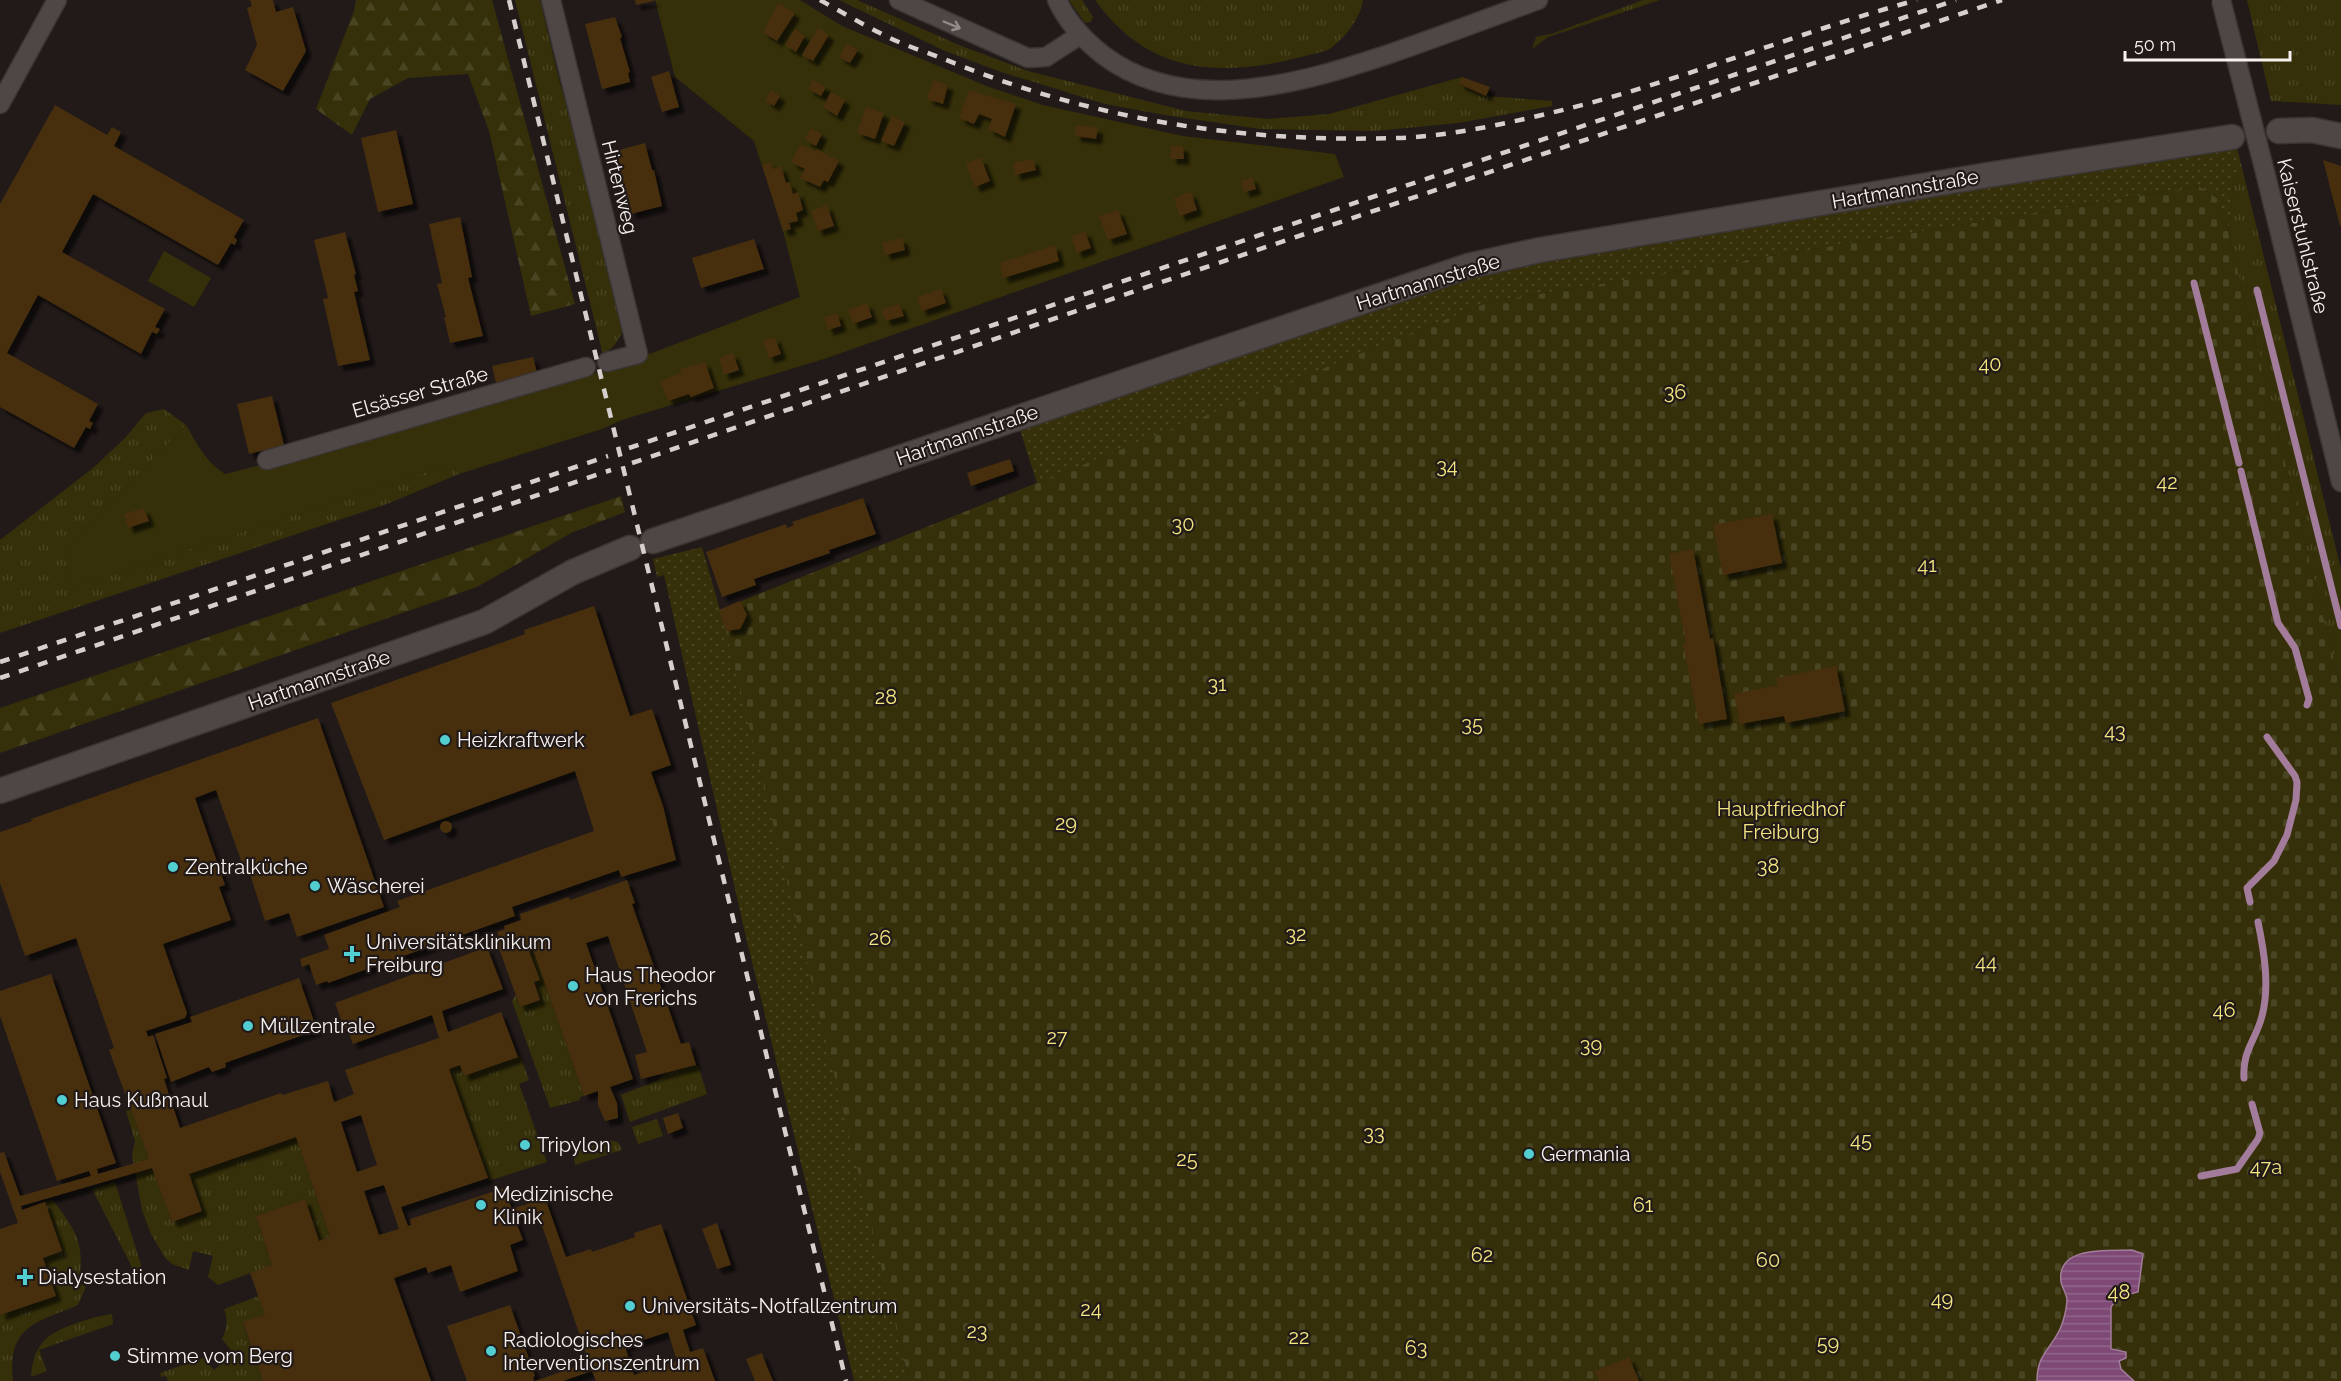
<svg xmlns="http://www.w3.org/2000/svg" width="2341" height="1381" font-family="Raleway,sans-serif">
	<defs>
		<pattern id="grass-tufts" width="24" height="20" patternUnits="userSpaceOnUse" patternTransform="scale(1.5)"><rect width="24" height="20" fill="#353009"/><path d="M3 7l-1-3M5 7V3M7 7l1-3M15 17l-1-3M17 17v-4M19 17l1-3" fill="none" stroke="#494421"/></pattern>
		<pattern id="forest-firs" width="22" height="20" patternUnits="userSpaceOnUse" patternTransform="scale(1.5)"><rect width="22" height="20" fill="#353009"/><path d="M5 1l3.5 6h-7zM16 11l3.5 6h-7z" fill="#494421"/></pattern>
		<pattern id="cemetery-stones" width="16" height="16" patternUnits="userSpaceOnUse" patternTransform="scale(1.5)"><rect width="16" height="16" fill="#353009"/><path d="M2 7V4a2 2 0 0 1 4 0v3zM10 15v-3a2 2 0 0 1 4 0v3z" fill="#494421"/></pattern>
		<pattern id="park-dots" width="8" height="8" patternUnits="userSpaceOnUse" patternTransform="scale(1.5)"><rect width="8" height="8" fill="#353009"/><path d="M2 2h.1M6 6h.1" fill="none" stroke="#494421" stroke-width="1.8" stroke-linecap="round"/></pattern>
		<pattern id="water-rules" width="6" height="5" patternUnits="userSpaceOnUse" patternTransform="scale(1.5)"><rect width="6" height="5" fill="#7e4a75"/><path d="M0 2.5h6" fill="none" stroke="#916589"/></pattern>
		<filter id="shadow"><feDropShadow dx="5.5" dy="5.5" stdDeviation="1.5" flood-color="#0009"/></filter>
	</defs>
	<rect width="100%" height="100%" fill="#211a18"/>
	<!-- grass -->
	<path fill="url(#grass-tufts)" d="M515,0h25l17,72 67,250c-3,16 -7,23 -21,33z
		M839,0h18l102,45 69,26 158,40 82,8 61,-5 133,-37 -2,8 26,11 66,5v5l-94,17 -83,8 -115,-2 -95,-14 -60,-11 -104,-32 -56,-21z
		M1069,0h13l11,17 -2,5 -6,1z
		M1095,0h268c-2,17 -18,38 -32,48 -6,4 -15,5 -22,7 -44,12 -96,20 -140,4 -31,-11 -55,-33 -74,-59z
		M1643,0h17l-112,37 -16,12 4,-12 18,-4z
		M2247,0h94v105l-70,-4z
		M2243,172l98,397v119l-113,-456 6,-55z
		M164,409l22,16 -122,127 389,-88 6,10 -72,30 -387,129v-93l93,-72 32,-30 21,-25z
		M533,949l51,147 -4,1v3l-30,8 -38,-107 3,-6 5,12 20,-7 -6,-18 6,-2 -11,-29z
		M520,1056l9,24 -10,4 28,78 -58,19 -40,-112 11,-4 4,11z
		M698,1065l9,29 -77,28 -9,-27 35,-14 9,-8z
		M131,1110l41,112 30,-11 -13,-37 107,-37 34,99 -11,5 -14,-42 -49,17 16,49 -54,20 -10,-8 5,-21 -20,-5 -4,19 -17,-6 -7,-6 -14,-24 -9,-24 -10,-55 3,-14 -9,-30z
		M657,1119l6,17 -25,8 -6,-17z
		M610,1140l8,2 4,8 -47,15 -1,-8 3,-6z
		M115,1182l27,86 -5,17 -7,-22 -38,-74z
		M53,1200c23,31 32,43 26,83l7,4 -8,18c-43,18 -71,21 -65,76h-13v-66l56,-19 -13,-38 19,-7 -17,-49z
		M259,1296l6,19 -22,8 20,58h-95l-2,-5 -5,1 -1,-4 43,-15 11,12 19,-17 -11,-14c5,-10 6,-20 2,-30z
		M112,1314l1,10 -74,26 8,21 -16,6c1,-14 4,-28 15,-38 12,-12 50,-23 66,-25z"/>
	<!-- forest -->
	<path fill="url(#forest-firs)" d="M356,0h136l83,304 -44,12 -42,-185 -21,-57 -60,4 -38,21 -18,36 -36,-26 38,-98z
		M621,496l4,16 -54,21 -94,54 -477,166v-45z"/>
	<!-- cemetery -->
	<path fill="url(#cemetery-stones)" d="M2199,186l18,12 11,34 113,456v693h-1432l-190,-771 770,-308z"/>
	<!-- park -->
	<path fill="url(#park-dots)" d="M2237,147l6,25 -9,5 -6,55 -11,-34 -18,-12 -710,116 -452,181 -19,-59 451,-149 98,-21z
		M702,547l24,84 183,750h-55l-109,-448 -81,-358 -7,2 -4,-18z"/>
	<!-- garden -->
	<path fill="#353009" d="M655,0h145l42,26 147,61 54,18 140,31 152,18 9,23 -520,182 -202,61 -20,9 -143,45 -6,-10 -380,123 -10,-35 123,-127c11,19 20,37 39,49l93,-23 289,-81 193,-73 -17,-66 -29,-90 -79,-64z
		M164,251l47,27 -17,29 -46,-26z"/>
	<!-- water -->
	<path fill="url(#water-rules)" stroke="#a27c9a" stroke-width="1.5" d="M2132,1250l11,4 -5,38 -20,5 -7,10v42l15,3v6l-7,3 2,8 13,12h-97c0,-26 12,-30 22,-50 4,-7 8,-23 8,-32 -1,-6 -5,-12 -6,-17 -5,-37 48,-31 71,-32z"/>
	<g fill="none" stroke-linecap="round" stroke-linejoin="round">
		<!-- stream -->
		<path stroke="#a27c9a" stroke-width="7" d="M2194,283l45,180
			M2257,290l84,336
			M2241,471l37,152 17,25 14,51 -2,6
			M2250,902l-3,-14 27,-27 13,-26 9,-35 1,-18 -2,-6 -28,-39
			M2244,1078c-2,-27 12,-38 18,-62 8,-30 2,-65 -4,-94
			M2201,1176l36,-7 21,-30 2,-6 -8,-29"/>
	</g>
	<!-- building -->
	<path fill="#462e10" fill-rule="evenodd" filter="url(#shadow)" d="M250,0h23l3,12 17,-5 13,44 -23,40 -38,-21 12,-25 -10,-37 5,-2z
		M635,0h19v1l-18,4z
		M778,3l17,10 -18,28 -14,-9z
		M615,17l7,20 -2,1 10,34 -2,1 2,9 -28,7 -17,-65z
		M818,28l11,7 -16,26 -11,-6z
		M795,29l10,7 -9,16 -11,-7z
		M847,43l11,7 -8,13 -11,-6z
		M669,71l10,36 -17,5 -11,-35z
		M1462,77l28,10 -4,9 -27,-12z
		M813,80l13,7 -5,9 -13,-7z
		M933,80l15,5 -5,19 -16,-5z
		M771,90l9,6 -6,10 -9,-6z
		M969,90l47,14 -11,33 -17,-8 4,-10 -13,-5 -5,10 -15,-6z
		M831,92l14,8 -8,16 -14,-9z
		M55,105l52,30 5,-8 9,5 -7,14 130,74 -10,17 3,3 -2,5 -4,-2 -13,22 -125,-71 -31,58 103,57 -10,18 5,2 -3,5 -5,-2 -11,22 -103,-59 -31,58 91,51 -9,17 4,2 -3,6 -4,-2 -12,21 -74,-41v-203z
		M866,107l18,6 -9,26 -18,-6z
		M892,116l13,6 -11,24 -13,-5z
		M1076,125l22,3 -2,11 -21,-3z
		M811,128l11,6 -6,12 -11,-6z
		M396,130l17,74 -35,8 -17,-74z
		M645,143l7,27h2l8,36 -31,8 -16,-63z
		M800,145l16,6 1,-2 22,12 -11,21 -4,-2 -4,7 -20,-9 5,-9 -14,-7z
		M1171,146h12l1,13h-13z
		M981,158l9,23 -15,6 -9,-24z
		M1033,159l3,11 -21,5 -2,-12z
		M2323,160l18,6v60h-1z
		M771,162l2,7 8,-3 5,17 4,-1 3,12 5,-2 5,18 -7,3 2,8 -9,2 2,6 -8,2 -21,-66z
		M1252,177l4,12 -12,3 -3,-11z
		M1191,192l6,18 -17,6 -6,-18z
		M827,205l7,21 -16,5 -7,-20z
		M1118,210l9,24 -19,6 -9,-24z
		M460,217l12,60 -4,1 15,58 -33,7 -6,-26h2l-9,-33 5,-1 -13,-59z
		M1085,231l6,17 -14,5 -6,-16z
		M345,232l11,42 -2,1 4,16 -4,1 16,68 -32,6 -15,-67 5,-1 -14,-58z
		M902,238l3,12 -20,5 -3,-12z
		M754,239l10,30 -63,19 -9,-30z
		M1055,245l4,16 -56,17 -3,-15z
		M941,289l5,14 -24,8 -5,-14z
		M867,303l5,14 -19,7 -5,-14z
		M899,304l5,12 -18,5 -5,-11z
		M837,313l4,13 -13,4 -4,-13z
		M775,337l6,17 -12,4 -6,-17z
		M733,353l6,17 -15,5 -5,-17z
		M533,357l4,16 -41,10 -4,-17z
		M705,362l9,26 -23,9 -2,-3 -21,7 -8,-20 21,-8 -1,-4z
		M272,396l12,49 -35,9 -12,-50z
		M1010,459l4,12 -43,15 -4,-13z
		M863,498l13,36 -47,16 1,3 -76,26 2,6 -34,12 -16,-45 80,-28 1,4 7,-3 -2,-3z
		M144,508l5,13 -21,7 -4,-14z
		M1772,514l10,49 -59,12 -10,-50z
		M1693,549l17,90 3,-1 14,81 -28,5 -16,-80 3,-1 -17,-89z
		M740,601l7,14 -7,14 -14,2 -7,-21z
		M594,606l36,110 22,-7 19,56 -20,7 12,34 13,54 -55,17 -2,-7 -107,37 3,9 -187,67 -1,-2 -11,4 -7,-21 -7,3 -2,-8 29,-10 -5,-14 76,-28 -3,-6 197,-70 -19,-60 -191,69 -53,-137 178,-63 16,-6 -1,-4z
		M1836,666l9,45 -59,12 -2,-7 -44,8 -6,-30 44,-9 -2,-7z
		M318,718l66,189 -87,30 -8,-24 -24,8 -18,-56 -4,1 -27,-76 -21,8 30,87 -6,2 12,33 -68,24 24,69 -2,5 -39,13 2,6 5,-2 14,43 -3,1 16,49 101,-35 1,2 46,-14 6,21 20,-8 -9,-24 94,-32 -7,-23 -79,29 -6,-16h-3l-9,-25 152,-56 16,42 -61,22 6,21 53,-20 17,45 -54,19 -4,-11 -11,4 39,109 -87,29 7,19 3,-1 -1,-6 94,-31 8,21 33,-11 21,59 25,-8 1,3 43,-15 -1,-4 27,-9 35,101 -13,5 7,22 13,-4 12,33h-119l-4,-10 -29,10h-28l54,-19 -52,-151 -22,8 8,21 -13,5 8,26 -58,21 -9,-27 -23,8 -2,-6 -32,11 37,103h-168l-20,-59 22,-7 -15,-42 22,-8 -16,-49 49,-17 14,42 11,-5 -34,-99 -107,37 13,37 -30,11 -20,-54 -131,38 1,4 23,-8 17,49 -19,7 13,38 -56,19v-86l18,-6 -18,-51v-19l4,-1 16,44 71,-20 -2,-5 -32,10 -57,-165v-25l51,-17 65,189 -19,6 1,5 51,-15 -40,-109 5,-2 -38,-110 -51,18 -25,-73v-51l32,-11 -1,-2zM361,1115l16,50 -20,7 -16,-50zM384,1185l15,44 -20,6 -15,-44zM668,1332l9,29 -43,14 -9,-29z
		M440 827a6 6 0 1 1 12 0a6 6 0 1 1-12 0Z
		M627,880l8,23 -3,1 49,140 8,-2 7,23 -55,14 -6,-24 12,-3 -39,-116 -22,7 47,136 -23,8 7,16 1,15 -13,3 -7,-16v-14l-14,5 -51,-147 -4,2 11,29 -6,2 6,18 -20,7 -24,-67 4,-1 -3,-7 8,-3 -1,-3 17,-6 -1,-6 49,-17 1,3z
		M299,978l18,52 -92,33 1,4 -14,5 -3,-5 -38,15 -16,-48 37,-12 -2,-5z
		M678,1113l5,15 -15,6 -5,-16z
		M717,1223l14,42 -14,4 -15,-40z
		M510,1305l25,71 -2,1 1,4h-67l-20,-55z
		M762,1353l2,6 9,22h-18l-9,-22z
		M1629,1357l10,24h-40l-4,-10z"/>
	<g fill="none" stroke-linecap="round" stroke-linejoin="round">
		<defs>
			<path id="street" d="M551,0l87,354 -31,8
				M899,0l129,58 18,-1 34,-22
				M1057,0c10,22 27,40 46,55 83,63 200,28 289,-2 49,-17 97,-35 146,-53
				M0,104l57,-104
				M2266,176l75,306
				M267,460l319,-93"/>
			<path id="secondary" d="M2279,131l33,-1 29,6
				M653,541l815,-275 72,-16 448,-75 244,-38
				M0,791l484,-169 89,-50 57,-24"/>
		</defs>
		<!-- street casing -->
		<use href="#street" stroke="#3a3533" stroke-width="21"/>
		<!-- secondary casing -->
		<use href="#secondary" stroke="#3a3533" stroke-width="27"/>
		<!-- street -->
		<use href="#street" stroke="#4f4745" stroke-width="18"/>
		<!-- secondary -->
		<use href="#secondary" stroke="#4f4745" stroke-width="24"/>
		<!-- rail -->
		<path stroke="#d5cfcd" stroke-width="4.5" stroke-dasharray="10 10" stroke-linecap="butt" d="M509,0l337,1381
			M820,0c20,11 40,23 60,33 20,11 43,18 64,26 146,60 296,84 454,79 56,-2 115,-16 169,-29 119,-30 232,-77 350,-109
			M629,448l1327,-448
			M632,463l509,-174 861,-289
			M0,662l608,-206
			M0,678l611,-208"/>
		<defs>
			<path id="street-bridge" d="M2221,0l45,176"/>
		</defs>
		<!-- street-bridge casing -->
		<use href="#street-bridge" stroke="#3a3533" stroke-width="21" stroke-linecap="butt"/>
		<!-- street-bridge -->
		<use href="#street-bridge" stroke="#4f4745" stroke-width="18"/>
	</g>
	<!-- one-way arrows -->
	<defs><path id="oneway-shaft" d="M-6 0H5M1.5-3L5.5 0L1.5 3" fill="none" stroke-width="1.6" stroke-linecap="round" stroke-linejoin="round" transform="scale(1.5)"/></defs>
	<use stroke="#928b89" href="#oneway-shaft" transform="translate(952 25) rotate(23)"/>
	<!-- markers -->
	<g fill="#52cdd0" stroke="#211a18" stroke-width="2">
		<circle cx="445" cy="740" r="6"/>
		<circle cx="173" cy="867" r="6"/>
		<circle cx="315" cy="886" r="6"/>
		<path d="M349 945h6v6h6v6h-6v6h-6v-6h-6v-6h6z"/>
		<circle cx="573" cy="986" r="6"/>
		<circle cx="248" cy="1026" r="6"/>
		<circle cx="62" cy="1100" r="6"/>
		<circle cx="525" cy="1145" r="6"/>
		<circle cx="1529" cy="1154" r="6"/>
		<circle cx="481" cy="1205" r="6"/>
		<path d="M22 1268h6v6h6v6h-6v6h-6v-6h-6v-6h6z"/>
		<circle cx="630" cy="1306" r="6"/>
		<circle cx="491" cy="1351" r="6"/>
		<circle cx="115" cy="1356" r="6"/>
	</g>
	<g text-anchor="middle" stroke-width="4.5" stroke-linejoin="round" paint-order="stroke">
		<!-- street labels -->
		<g font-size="20" fill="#f7f2f0" stroke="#211a18">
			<text transform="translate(620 187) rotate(76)" y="7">Hirtenweg</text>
			<text transform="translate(1905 189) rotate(-10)" y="7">Hartmannstraße</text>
			<text transform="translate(2303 236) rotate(76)" y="7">Kaiserstuhlstraße</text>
			<text transform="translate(1428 282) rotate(-17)" y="7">Hartmannstraße</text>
			<text transform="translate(420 392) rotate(-16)" y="7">Elsässer Straße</text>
			<text transform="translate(967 435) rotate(-19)" y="7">Hartmannstraße</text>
			<text transform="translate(319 680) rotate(-19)" y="7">Hartmannstraße</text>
		</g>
		<!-- park labels -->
		<g font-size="20" fill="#f3e580" stroke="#211a18">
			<text x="1990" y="371">40</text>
			<text x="1675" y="399">36</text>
			<text x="1447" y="473">34</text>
			<text x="2167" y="489">42</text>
			<text x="1183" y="531">30</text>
			<text x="1927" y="572">41</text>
			<text x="1217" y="691">31</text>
			<text x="886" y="704">28</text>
			<text x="1472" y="731">35</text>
			<text x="2115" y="738">43</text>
			<text x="1781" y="816">Hauptfriedhof<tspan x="1781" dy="23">Freiburg</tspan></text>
			<text x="1066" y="830">29</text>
			<text x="1768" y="873">38</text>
			<text x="1296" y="941">32</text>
			<text x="880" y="945">26</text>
			<text x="1986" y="969">44</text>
			<text x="2224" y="1017">46</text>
			<text x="1057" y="1044">27</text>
			<text x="1591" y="1052">39</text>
			<text x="1374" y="1140">33</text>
			<text x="1861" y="1147">45</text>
			<text x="1187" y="1166">25</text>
			<text x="2266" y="1174">47a</text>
			<text x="1643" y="1212">61</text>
			<text x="1482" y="1262">62</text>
			<text x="1768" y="1267">60</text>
			<text x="2119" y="1299">48</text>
			<text x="1942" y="1306">49</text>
			<text x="1091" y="1316">24</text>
			<text x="977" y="1338">23</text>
			<text x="1299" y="1344">22</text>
			<text x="1828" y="1350">59</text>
			<text x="1416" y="1355">63</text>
		</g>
		<!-- poi labels -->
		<g font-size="20" fill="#f7f2f0" stroke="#211a18" text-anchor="start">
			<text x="457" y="747">Heizkraftwerk</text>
			<text x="185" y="874">Zentralküche</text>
			<text x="327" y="893">Wäscherei</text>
			<text x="366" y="949">Universitätsklinikum<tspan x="366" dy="23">Freiburg</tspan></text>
			<text x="585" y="982">Haus Theodor<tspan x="585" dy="23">von Frerichs</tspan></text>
			<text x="260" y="1033">Müllzentrale</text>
			<text x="74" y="1107">Haus Kußmaul</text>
			<text x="537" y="1152">Tripylon</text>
			<text x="1541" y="1161">Germania</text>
			<text x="493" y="1201">Medizinische<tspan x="493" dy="23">Klinik</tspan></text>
			<text x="38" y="1284">Dialysestation</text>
			<text x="642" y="1313">Universitäts-Notfallzentrum</text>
			<text x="503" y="1347">Radiologisches<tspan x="503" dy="23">Interventionszentrum</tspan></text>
			<text x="127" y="1363">Stimme vom Berg</text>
		</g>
	</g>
	<!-- scale -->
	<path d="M2125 51v9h165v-9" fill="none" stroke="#f7f2f0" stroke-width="3"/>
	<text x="2134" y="51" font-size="18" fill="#f7f2f0" stroke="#211a18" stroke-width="4.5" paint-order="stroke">50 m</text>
</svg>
